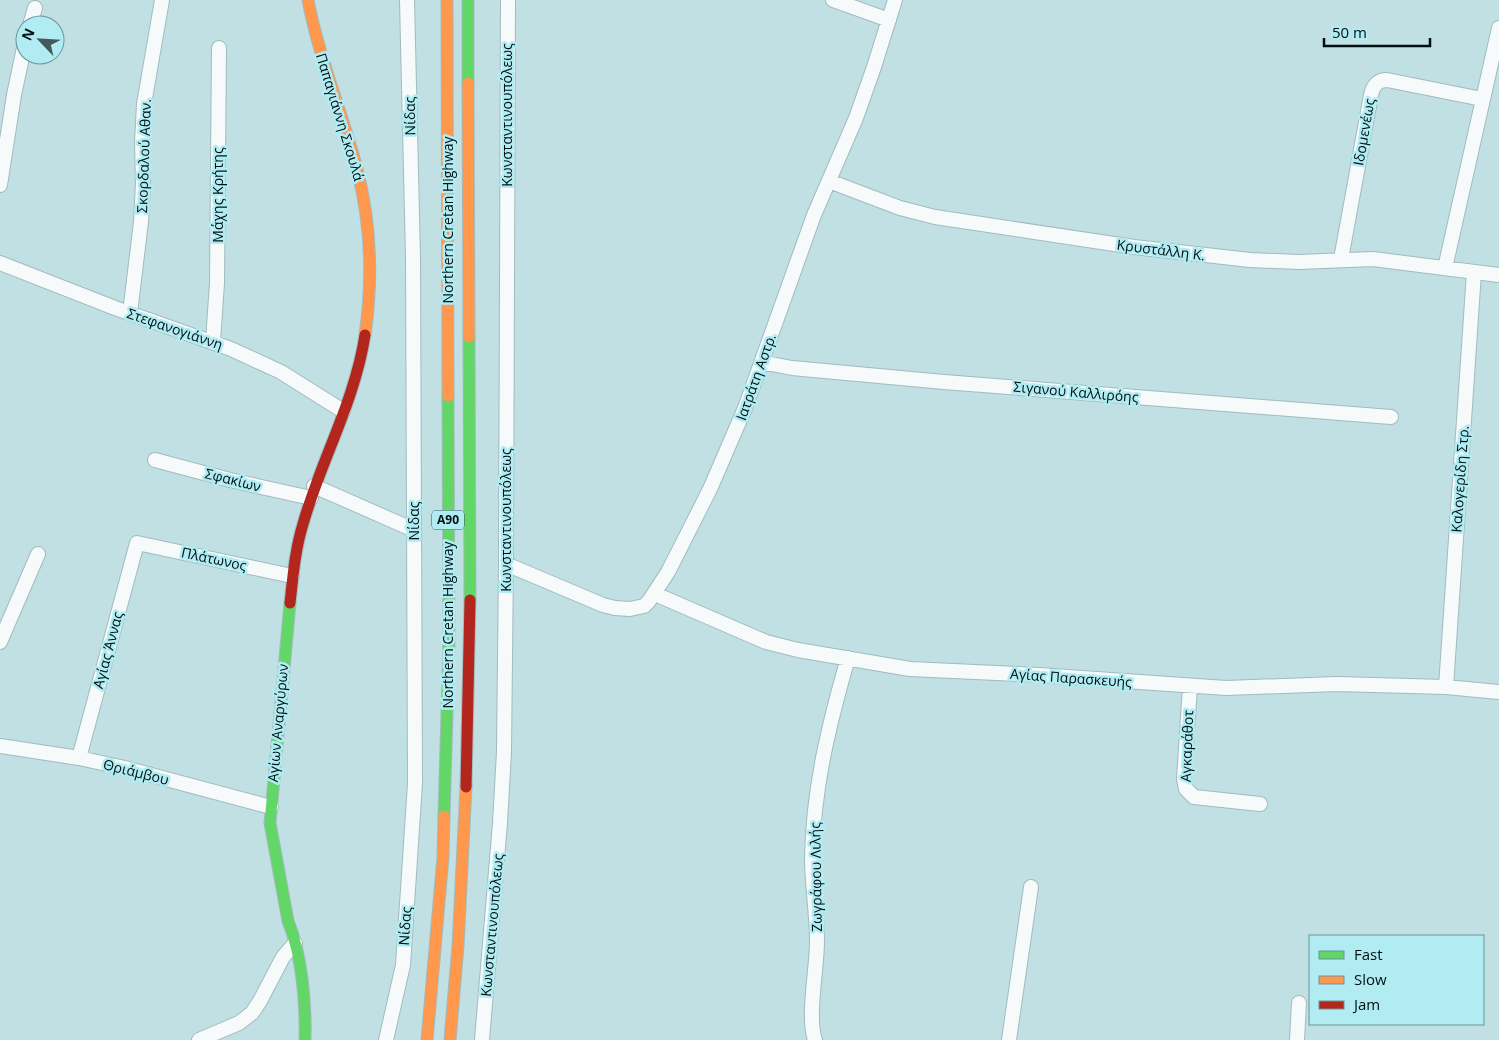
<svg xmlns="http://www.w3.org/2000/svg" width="1499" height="1040" font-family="'Open Sans',sans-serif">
	<rect width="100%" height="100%" fill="#c0e0e4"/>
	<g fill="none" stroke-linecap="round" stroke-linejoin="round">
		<defs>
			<path id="street" d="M833,0l56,20
				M30,25l5,-17
				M829,181l71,27 35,9 199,30 116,13 49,2 74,-3 126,16
				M0,185l14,-90 11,-52
				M1341,259l30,-164c2,-9 6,-15 16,-15l95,19
				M0,263l115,45 116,41 50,23 62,39
				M1445,268l54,-240
				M130,313l11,-91 2,-39 -1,-41 2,-38 18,-104
				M213,341l4,-58 2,-235
				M761,362l31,6 152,14 447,35
				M155,460l75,20 81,18
				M314,486l100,44
				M506,564l97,41 12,3 15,1 14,-3 5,-5 19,-29 42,-83 35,-81 69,-193 42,-97 18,-51 21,-67
				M655,594l111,48 32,8 112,19 129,6 187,13 111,-4 109,3 53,5
				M0,642l38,-88
				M1190,686l-6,93 2,10 8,8 66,7
				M1446,687l28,-415
				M0,746l79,12 46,10 146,39
				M79,758l58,-215 155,33
				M199,1040l40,-17 13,-10 8,-12 23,-44 12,-14
				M386,1040l17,-75 12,-182 -2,-526 -6,-257
				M482,1040l18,-217 4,-71 2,-188 2,-564
				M815,1040c-8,-23 2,-72 2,-98 0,-28 -5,-56 -5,-84 1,-69 17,-134 36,-200
				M1009,1040l22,-153
				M1297,1040l2,-37"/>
			<path id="fast" d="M468,83v-83
				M469,337l1,263
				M290,603l-20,220 18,98c14,34 18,82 17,119
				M444,816l5,-172 -1,-248"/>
			<path id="slow" d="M308,0c11,58 34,112 49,169 14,54 16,110 8,166
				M447,0l1,396
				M468,83l1,254
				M427,1040l16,-183 1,-41
				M450,1040l8,-94 8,-159"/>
			<path id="jam" d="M290,603c3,-27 5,-53 13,-79 18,-64 52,-123 62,-189
				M466,787l4,-187"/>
		</defs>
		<!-- street casing -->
		<use href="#street" stroke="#a2bbbe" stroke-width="16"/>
		<!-- fast casing -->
		<use href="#fast" stroke="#a2bbbe" stroke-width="13"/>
		<!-- slow casing -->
		<use href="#slow" stroke="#a2bbbe" stroke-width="13"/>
		<!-- jam casing -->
		<use href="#jam" stroke="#a2bbbe" stroke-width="13"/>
		<!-- street -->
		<use href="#street" stroke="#f6fafb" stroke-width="14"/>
		<!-- fast -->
		<use href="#fast" stroke="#63d668" stroke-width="11"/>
		<!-- slow -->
		<use href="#slow" stroke="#ff974d" stroke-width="11"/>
		<!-- jam -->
		<use href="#jam" stroke="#b3261e" stroke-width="11"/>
	</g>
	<g text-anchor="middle" stroke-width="5" stroke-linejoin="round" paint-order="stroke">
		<!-- shield labels -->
		<rect fill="#b1ecf3" stroke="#355256" stroke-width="1" x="432" y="510.5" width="32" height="19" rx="4"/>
		<g font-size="12" font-weight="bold" fill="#001013">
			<text x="448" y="524">Α90</text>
		</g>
		<!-- street labels -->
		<g font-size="14" fill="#001013" stroke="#b1ecf3">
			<text transform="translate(507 115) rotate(-90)" y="5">Κωνσταντινουπόλεως</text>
			<text transform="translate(410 116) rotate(-91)" y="5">Νίδας</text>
			<text transform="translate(340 117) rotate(73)" y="5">Παπαγιάννη Σκουλά</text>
			<text transform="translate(1364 132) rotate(-80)" y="5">Ιδομενέως</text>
			<text transform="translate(144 156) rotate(-88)" y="5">Σκορδαλού Αθαν.</text>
			<text transform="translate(218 195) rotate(-90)" y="5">Μάχης Κρήτης</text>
			<text transform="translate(448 220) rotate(-90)" y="5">Northern Cretan Highway</text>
			<text transform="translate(1161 250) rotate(7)" y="5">Κρυστάλλη Κ.</text>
			<text transform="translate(175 329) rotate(19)" y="5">Στεφανογιάννη</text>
			<text transform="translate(756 377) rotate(-70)" y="5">Ιατράτη Αστρ.</text>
			<text transform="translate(1076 392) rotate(5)" y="5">Σιγανού Καλλιρόης</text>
			<text transform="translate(1460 479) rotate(-86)" y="5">Καλογερίδη Στρ.</text>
			<text transform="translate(233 480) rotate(14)" y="5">Σφακίων</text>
			<text transform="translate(506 520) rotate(-90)" y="5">Κωνσταντινουπόλεως</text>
			<text transform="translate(414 521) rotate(-90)" y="5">Νίδας</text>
			<text transform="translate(214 559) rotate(12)" y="5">Πλάτωνος</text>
			<text transform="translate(448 625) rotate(-90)" y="5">Northern Cretan Highway</text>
			<text transform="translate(108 650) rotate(-75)" y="5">Αγίας Άννας</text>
			<text transform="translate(1071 678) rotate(4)" y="5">Αγίας Παρασκευής</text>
			<text transform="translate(278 723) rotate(-85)" y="5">Αγίων Αναργύρων</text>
			<text transform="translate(1187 746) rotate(-88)" y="5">Αγκαράθοτ</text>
			<text transform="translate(136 772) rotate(14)" y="5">Θριάμβου</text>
			<text transform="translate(816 877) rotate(-91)" y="5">Ζωγράφου Λιλής</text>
			<text transform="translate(492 925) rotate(-85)" y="5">Κωνσταντινουπόλεως</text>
			<text transform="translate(405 926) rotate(-86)" y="5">Νίδας</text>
		</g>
	</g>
	<!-- legend -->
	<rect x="1309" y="935" width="175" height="90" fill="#b1ecf3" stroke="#6a9499"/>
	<rect x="1319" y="951" width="25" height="8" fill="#63d668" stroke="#6a9499"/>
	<text x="1354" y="960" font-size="15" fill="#001013">Fast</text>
	<rect x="1319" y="976" width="25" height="8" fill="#ff974d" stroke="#6a9499"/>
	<text x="1354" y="985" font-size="15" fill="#001013">Slow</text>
	<rect x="1319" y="1001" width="25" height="8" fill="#b3261e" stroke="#6a9499"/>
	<text x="1354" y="1010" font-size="15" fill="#001013">Jam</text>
	<!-- north arrow -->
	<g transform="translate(40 40) rotate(295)"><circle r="24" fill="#b1ecf3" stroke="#6a9499"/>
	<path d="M0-4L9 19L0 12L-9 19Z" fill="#43595c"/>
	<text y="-8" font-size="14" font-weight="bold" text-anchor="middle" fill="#001013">N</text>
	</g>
	<!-- scale -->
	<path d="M1324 38v8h106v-8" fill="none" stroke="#001013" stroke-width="2.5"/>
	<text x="1332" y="38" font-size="15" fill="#001013" stroke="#b1ecf3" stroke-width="4" paint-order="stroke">50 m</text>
</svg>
